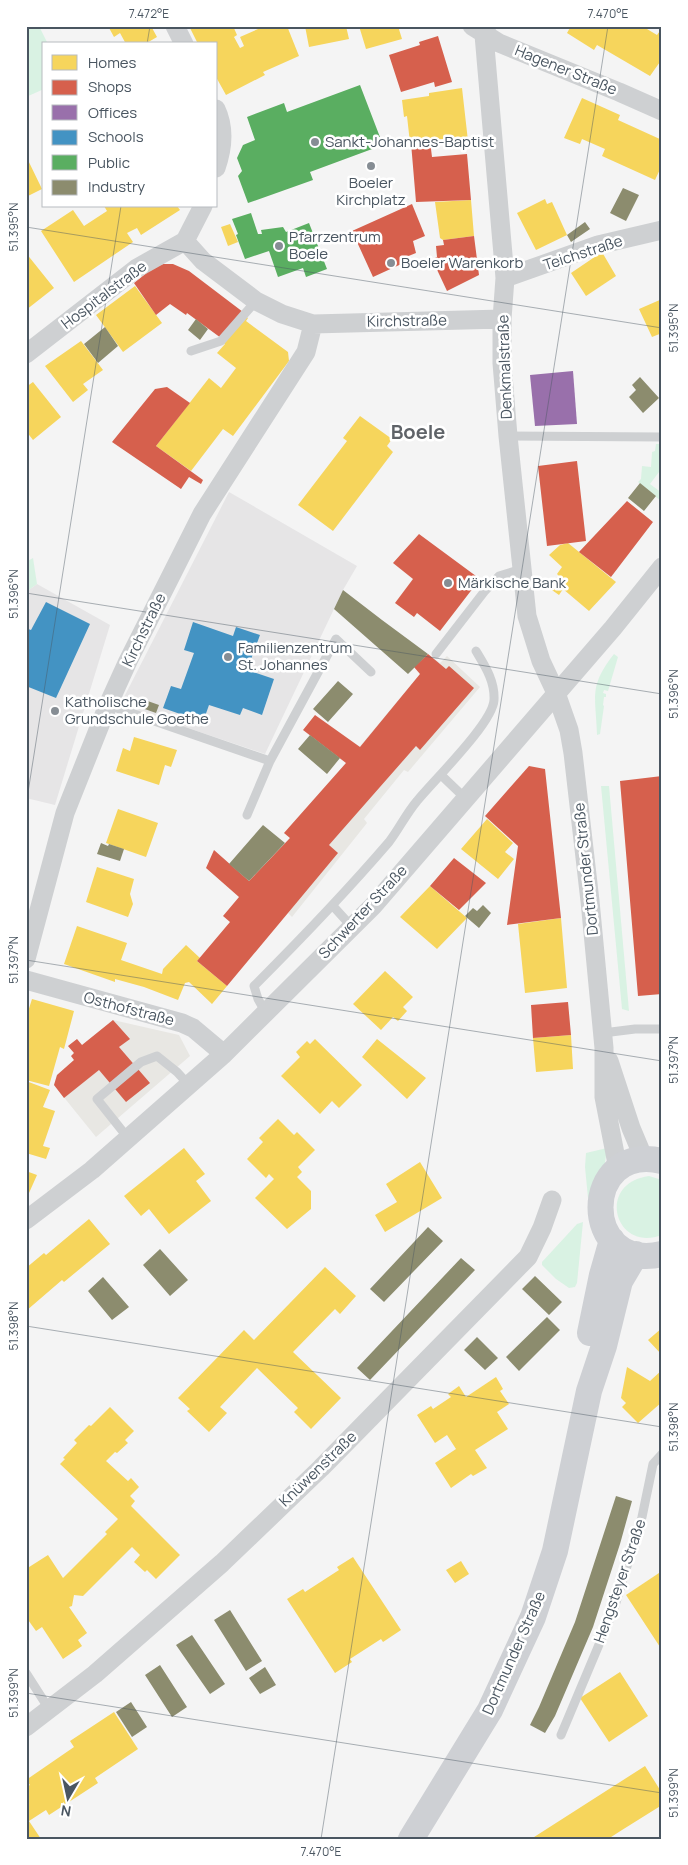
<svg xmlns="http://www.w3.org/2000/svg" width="688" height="1865" font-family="Manrope,sans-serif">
	<rect width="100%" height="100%" fill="#f4f4f4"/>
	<!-- commercial -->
	<path fill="#e8e7e3" d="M428,654l12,9 7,-7 33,31 -72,85 -4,-2 -40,49 3,4 -75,94 -4,-4 -3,-70 5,-5 -6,-5 62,-70 74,-89 -6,-7z
		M113,1020l66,15 11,21 -94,81 -42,-52 3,-10 17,-15 -3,-4 3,-3 -6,-7 9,-7 5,6z"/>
	<!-- education -->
	<path fill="#e6e5e6" d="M229,492l128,74 -14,24 -78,164 -145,-49z
		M37,584l73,41 -55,180 -29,-7v-206z"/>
	<!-- green -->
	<path fill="#d9f2e3" d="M29,26h10l9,18h-4v45l-18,8v-69z
		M656,444h6v24l-12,16 12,9v9l-24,-20 3,-3 1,-13 9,1 1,-15 3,-1z
		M33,558l4,26 -11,8v-30z
		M614,654l4,3 -10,34 -4,-1 -1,3 3,1v3h-2l-1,8 1,1 -4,28 -3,1c-1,-38 -9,-48 17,-81z
		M601,786h8l20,225 -7,-2z
		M607,1148l-2,15 -14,34 -3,1 -3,-31 1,-14z
		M649,1176l13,4v55c-48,18 -66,-52 -13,-59z
		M583,1222l-6,61 -2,4 -6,1 -13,-9 -14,-14v-3l35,-38z"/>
	<!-- homes -->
	<path fill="#f6d55c" d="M108,26h43l6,11 -12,7h-19l-6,-11 -6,4z
		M189,26h44l4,9 -3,2 6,11 4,-2 -4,-9 18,-8 -1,-3h30l12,30 -36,16 2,3 -39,20 -10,-18v-33h-18z
		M305,26h41l3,13 -40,8z
		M359,26h39l4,13 -36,10z
		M571,26h71l15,9 5,-7v31l-12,17 -53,-31 -3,5 -27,-17z
		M462,88l6,53 -24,2v-4l-34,4 -3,-27 -3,1 -2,-17 27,-4v-3z
		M582,98l38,17 -2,5 44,20v25l-7,15 -53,-24 3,-7 -23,-10 -2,5 -16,-6z
		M26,156l16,33 -16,8z
		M545,199l2,5 5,-2 15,33 -31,15 -19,-37z
		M471,200l3,36 -31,4 -3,-2 -5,-36z
		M104,206h73l3,4 -39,25 -4,-7 -10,5 6,9 -59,40 -33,-51 32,-21 11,16 23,-15z
		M230,224l8,18 -10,4 -7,-19z
		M602,252l14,24 -30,20 -15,-23z
		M26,253l28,35 -28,22z
		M135,286l27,37 -39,29 -27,-37z
		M662,299v34l-10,4 -13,-28z
		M242,314l6,4 -2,3 42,31 1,9 -56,75 -10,-7 -32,42 -35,-25 53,-68 12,10 15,-20 -19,-15 8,-9 -6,-4z
		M81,341l22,29 -20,14 5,6 -15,12 -28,-36z
		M33,382l28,35 -28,23 -7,-9v-44z
		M360,416l32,23 -5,7 6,6 -60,79 -35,-26 49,-64 -4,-3z
		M568,543l48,39 -27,29 -26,-22 -4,6 -10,-7 10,-12 -2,-2 5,-7 -13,-12 11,-10z
		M134,737l43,13 -6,17 -6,-2 -6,20 -43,-14 7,-23 7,3z
		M118,809l40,14 -12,34 -40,-14z
		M487,819l26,24 -8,9 9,7 -16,20 -37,-30z
		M97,867l37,12 -4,15 3,10 -5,13 -42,-15z
		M430,886l37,32 -30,31 -37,-32z
		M561,918l6,70 -42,5 -7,-69z
		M77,926l50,17 -6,17 41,14 1,-5 23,-24 14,13 -3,3 30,25 -15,18 -23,-22 -4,1 -7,17 -34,-13 -29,-8v3l-51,-18z
		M385,971l28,26 -10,10 4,4 -9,10 -5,-4 -12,13 -28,-26z
		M32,999l42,12 -10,38 -4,-2 -11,39 -23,-6v-62z
		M571,1035l2,34 -37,3 -3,-34z
		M315,1039l47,46 -23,23 -7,-7 -12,13 -39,-38 19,-19 -4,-5 11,-11 3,3z
		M377,1039l49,39 -19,21 -45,-42z
		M26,1081l24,9 -7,17 12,4 -12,35 7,2 -4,11 -20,-6z
		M278,1119l16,16 3,-3 18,18 -17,17 4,5 -5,5 14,14v18l-24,20 -32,-31 19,-19 -5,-5 -3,4 -19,-19 16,-17 -4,-4z
		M184,1148l21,26 -9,7 15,20 -42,33 -20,-25 -8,7 -17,-20z
		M420,1162l22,36 -57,34 -10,-17 22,-13 -11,-18z
		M26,1171l11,4 -8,18 -3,3z
		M89,1219l21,25 -46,38 -2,-2 -36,31v-43l18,-15 2,2z
		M325,1267l31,29 -16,18 -5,-5 -42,43 48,46 -30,31 -17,-17 4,-4 -41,-40 -37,39 7,6 -18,19 -22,-21 3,-2 -12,-11 66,-68 10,10z
		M662,1328v27l-14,-15z
		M627,1367l23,14 12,-11v32l-24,21 -16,-16 4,-4 -5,-5z
		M496,1377l7,12 -3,2 9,13 -12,8 11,17 -33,21 12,18 -14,8 -2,-2 -20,14 -16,-25 21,-14 -9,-14 -12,8 -18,-28 14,-9 2,3 18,-12 -3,-3 11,-8 7,11z
		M110,1407l24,24 -9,9 3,3 -11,10 -2,-1 -9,9 22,20 3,-3 8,9 -9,9 5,5 -4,5 49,49 -24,24 -9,-9 -2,2 -11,-10 6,-7 -8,-8 -49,49 -9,-1 -2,11 -3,1 18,26 -9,7 4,6 -19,13 -21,-32 -6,4 -10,-14v-48l22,-14 15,23 44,-44 -2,-2 13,-13 -58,-55 5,-5 -2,-1 14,-15 -3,-3 15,-15 2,1z
		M353,1557l48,73 -18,12 -2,-3 -31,20 2,3 -17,11 -48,-74 16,-10 2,3 34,-22 -2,-3z
		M461,1561l8,13 -14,9 -9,-13z
		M662,1571v75l-2,1 -34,-52z
		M620,1672l28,44 -39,26 -29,-44z
		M114,1712l24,37 -43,29 3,5 -49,32 -3,-5 -17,11 12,18h-15v-52l4,-2 -4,-5 48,-33 -4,-6z
		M645,1766l17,27v12l-40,25 -14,9h-77z"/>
	<!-- shops -->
	<path fill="#d6604d" d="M438,36l14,46 -17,5 -1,-5 -33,10 -12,-37 31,-10 -1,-3z
		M430,141l2,16 35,-3 4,46 -55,2 -5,-59z
		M412,204l13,32 -12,5 3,12 -10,4 2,4 -35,16 -21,-46z
		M474,236l5,39 -32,16 -15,-32 5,-2 -1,-11 8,-1 -1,-5z
		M163,264h10l16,7 54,41 -22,26 -34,-25 -1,2 -16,-11 -14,11 -22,-32 19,-15z
		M167,387l23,16 -34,43 47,34 -2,4 -12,-7 -8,12 -69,-47 43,-53z
		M577,461l9,80 -39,5 -9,-80z
		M627,501l26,21 -42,55 -32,-25z
		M419,534l61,45 -40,52 -23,-18 -3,4 -19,-14 18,-24 -20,-16z
		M428,654l18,15 3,-3 25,22 -54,62 -4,-4 -87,99 9,8 -111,133 -30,-25 33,-39 -7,-6 16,-19 -33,-29 8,-18 35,31 41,-43 -6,-5 62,-70 -43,-33 12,-15 45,32 60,-73 -6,-7z
		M529,766l16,3 16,149 -54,7 11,-79 -33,-30z
		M662,776v218l-24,2 -18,-215z
		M454,858l32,25 -27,27 -29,-24z
		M568,1002l3,33 -38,3 -2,-33z
		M113,1020l17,19 -11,8 31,36 -24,19 -27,-32 -35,28 -10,-13 3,-10 17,-15 -3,-4 3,-3 -6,-7 9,-7 5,6z"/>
	<!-- offices -->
	<path fill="#9970ab" d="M573,371l4,53 -42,2 -5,-51z"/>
	<!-- schools -->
	<path fill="#4393c3" d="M46,602l44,22 -34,74 -30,-12v-53l2,-4 3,1z
		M193,622l40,14 3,-9 24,8 -13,35 27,9 -12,36 -19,-7 -3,7 -31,-10 -6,17 -40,-14 8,-22 10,3 13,-36 -10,-3z"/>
	<!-- public -->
	<path fill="#5aae61" d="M360,85l23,60 -73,27 3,8 -65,23 -10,-27 4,-5 -5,-13 6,-13 12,-5 -8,-23 37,-14 3,9z
		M251,213l7,21h4l-1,-4 22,-3 3,5 23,-9 18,46 -21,8 -3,-9 -25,9 -9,-26 -24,8 -9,-24 2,-1 -6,-15z"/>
	<!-- industry -->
	<path fill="#8c8c6e" d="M623,188l16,7 -13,26 -16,-8z
		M585,222l5,7 -19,13 -4,-7z
		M196,319l12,10 -8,11 -12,-10z
		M105,327l13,19 -20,17 -14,-19z
		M640,377l19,21 -16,15 -14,-16 7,-7 -4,-5z
		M640,483l16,13 -12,15 -16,-13z
		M343,590l39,30 46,34 -20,20 -74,-65z
		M338,681l15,13 -25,28 -15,-13z
		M142,699l17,6 -3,8 -17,-6z
		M310,735l30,23 -13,16 -29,-25z
		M263,825l22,18 -36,38 -20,-17z
		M101,843l7,3 1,-2 15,5 -4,12 -23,-7z
		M483,905l8,8 -12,15 -14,-12 8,-8 4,3z
		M428,1227l15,14 -59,61 -14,-13z
		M160,1249l28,31 -18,16 -27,-31z
		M461,1258l14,12 -105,110 -13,-12z
		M535,1276l27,26 -13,13 -27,-26z
		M103,1277l26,30 -17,13 -24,-29z
		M547,1317l13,13 -41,41 -13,-14z
		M477,1337l21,21 -13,12 -21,-20z
		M616,1496l16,5 -12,43 -27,83 -38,89 -10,17 -15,-8 9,-18 36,-85z
		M230,1610l32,51 -16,10 -32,-51z
		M192,1635l33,49 -15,10 -34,-49z
		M160,1665l27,42 -15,10 -27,-42z
		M265,1667l11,18 -16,9 -11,-16z
		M131,1702l16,25 -15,10 -16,-25z"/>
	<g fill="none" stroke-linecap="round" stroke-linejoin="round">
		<!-- service -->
		<path stroke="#ced0d2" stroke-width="9" d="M191,351l30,-10 35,-40
			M508,436l154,1
			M436,654l48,-62 15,-16 23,-7
			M108,705l162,56 66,-122 35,33
			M441,775l24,23
			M247,815l23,-54
			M333,906l19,21
			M266,1013l-8,-14 -4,-13c47,-47 92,-94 135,-144 10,-13 17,-28 28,-41 16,-20 76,-78 77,-101 1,-19 -9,-34 -18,-49
			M603,1033l32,-4h27
			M128,1138l-31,-39 44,-37 16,-6 20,16 12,13
			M26,1673l23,36
			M561,1735l53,-126 28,-92 11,-53 9,-10"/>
		<!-- minor -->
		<path stroke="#ced0d2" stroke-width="19" d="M175,26l9,18
			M472,26l27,17 120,49 43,19
			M487,26l-3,9 21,243 -3,41v44l6,73 19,180 14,45 15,32 13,37 4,23 17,148 14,147v49l14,72
			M216,109c9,19 7,39 0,59
			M203,206l-18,35 18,20 53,40 26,13 31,10 189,-5
			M505,278l93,-33 64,-15
			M26,354l111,-86 48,-27
			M26,959l39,-146 43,-108 20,-44 74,-147 104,-162 7,-28
			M26,980l156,43 11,5 31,26
			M609,1061l22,67 13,31
			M26,1220l66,-50 132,-116 149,-148 240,-278 49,-61
			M26,1727l69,-53 127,-111 99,-95 207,-211 14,-29 10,-28"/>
		<!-- secondary -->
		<path stroke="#ced0d4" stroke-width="26" d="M662,1161c-82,-19 -82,112 0,93
			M590,1333l12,-58 10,-35
			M411,1839l79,-129 43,-93 22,-66 34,-160 15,-45 16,-65 16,-27"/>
	</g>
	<!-- ticks -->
	<path fill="none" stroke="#4a5661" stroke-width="1" stroke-opacity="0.45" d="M147,44l3,-18M26,227l636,101M26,593l636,101M26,805l95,-599M26,960l636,101M26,1326l636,101M26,1693l636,100M321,1839l287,-1813"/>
	<!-- markers -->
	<g fill="#868d94" stroke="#fff" stroke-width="2">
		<circle cx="315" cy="142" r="5"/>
		<circle cx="371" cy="166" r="5"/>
		<circle cx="279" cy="246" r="5"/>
		<circle cx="391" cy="263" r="5"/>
		<circle cx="448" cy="583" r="5"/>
		<circle cx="228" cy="657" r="5"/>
		<circle cx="55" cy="711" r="5"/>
	</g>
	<g text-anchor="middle" stroke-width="5" stroke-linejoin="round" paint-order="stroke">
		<!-- street labels -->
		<g font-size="15" fill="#4a5661" stroke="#fff">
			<text transform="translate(566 70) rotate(22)" y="5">Hagener Straße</text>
			<text transform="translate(583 253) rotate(-18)" y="5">Teichstraße</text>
			<text transform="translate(104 295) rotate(-37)" y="5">Hospitalstraße</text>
			<text transform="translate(407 321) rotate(-1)" y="5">Kirchstraße</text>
			<text transform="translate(505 367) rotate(-92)" y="5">Denkmalstraße</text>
			<text transform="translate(144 630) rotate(-64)" y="5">Kirchstraße</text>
			<text transform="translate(586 869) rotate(-96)" y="5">Dortmunder Straße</text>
			<text transform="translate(363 912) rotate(-47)" y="5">Schwerter Straße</text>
			<text transform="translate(129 1009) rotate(15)" y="5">Osthofstraße</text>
			<text transform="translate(318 1469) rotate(-44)" y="5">Knüwenstraße</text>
			<text transform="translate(620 1581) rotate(-71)" y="5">Hengsteyer Straße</text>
			<text transform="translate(514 1653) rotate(-66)" y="5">Dortmunder Straße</text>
		</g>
		<!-- poi labels -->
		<g font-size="15" fill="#4a5661" stroke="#fff" text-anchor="start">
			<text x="325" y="147">Sankt-Johannes-Baptist</text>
			<text x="371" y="188" text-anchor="middle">Boeler<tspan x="371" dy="17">Kirchplatz</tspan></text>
			<text x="289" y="242">Pfarrzentrum<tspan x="289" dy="17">Boele</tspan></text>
			<text x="401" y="268">Boeler Warenkorb</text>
			<text x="458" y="588">Märkische Bank</text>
			<text x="238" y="653">Familienzentrum<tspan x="238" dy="17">St. Johannes</tspan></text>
			<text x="65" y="707">Katholische<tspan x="65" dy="17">Grundschule Goethe</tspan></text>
		</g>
		<!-- district labels -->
		<g font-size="20" font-weight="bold" fill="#5f6368" stroke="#fff">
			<text x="418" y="439">Boele</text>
		</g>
	</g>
	<!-- border -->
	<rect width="688" height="1865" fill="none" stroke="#ffffff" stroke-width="55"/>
	<!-- legend -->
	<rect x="42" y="42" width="175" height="165" fill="#ffffff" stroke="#b7bbc0"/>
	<rect x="52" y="55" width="25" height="15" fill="#f6d55c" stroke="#b7bbc0"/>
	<text x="88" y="68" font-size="15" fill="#4a5661">Homes</text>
	<rect x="52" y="80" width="25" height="15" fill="#d6604d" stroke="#b7bbc0"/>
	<text x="88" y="92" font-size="15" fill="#4a5661">Shops</text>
	<rect x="52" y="105" width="25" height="15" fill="#9970ab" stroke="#b7bbc0"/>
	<text x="88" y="118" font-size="15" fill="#4a5661">Offices</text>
	<rect x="52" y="130" width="25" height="15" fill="#4393c3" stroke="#b7bbc0"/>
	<text x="88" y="142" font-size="15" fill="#4a5661">Schools</text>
	<rect x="52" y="155" width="25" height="15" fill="#5aae61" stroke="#b7bbc0"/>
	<text x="88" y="168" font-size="15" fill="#4a5661">Public</text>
	<rect x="52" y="180" width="25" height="15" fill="#8c8c6e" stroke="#b7bbc0"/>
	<text x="88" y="192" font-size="15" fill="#4a5661">Industry</text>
	<!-- north arrow -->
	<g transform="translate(68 1798) rotate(189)" stroke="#ffffff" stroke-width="4" paint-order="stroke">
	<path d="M0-4L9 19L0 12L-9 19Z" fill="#4a5661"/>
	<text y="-8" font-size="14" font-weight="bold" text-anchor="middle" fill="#4a5661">N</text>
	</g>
	<rect x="28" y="28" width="632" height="1810" fill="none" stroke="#4a5661" stroke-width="2"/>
	<g font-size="12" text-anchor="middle" fill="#4a5661">
		<text x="149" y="18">7.472°E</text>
		<text x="608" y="18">7.470°E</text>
		<text transform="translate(14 227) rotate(-90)" y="4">51.395°N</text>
		<text transform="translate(674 328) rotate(-90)" y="4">51.395°N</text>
		<text transform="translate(14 594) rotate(-90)" y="4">51.396°N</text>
		<text transform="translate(674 694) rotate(-90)" y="4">51.396°N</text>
		<text transform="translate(14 960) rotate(-90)" y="4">51.397°N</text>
		<text transform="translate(674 1060) rotate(-90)" y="4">51.397°N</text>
		<text transform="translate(14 1326) rotate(-90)" y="4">51.398°N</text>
		<text transform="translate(674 1427) rotate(-90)" y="4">51.398°N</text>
		<text transform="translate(14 1693) rotate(-90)" y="4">51.399°N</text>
		<text transform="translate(674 1793) rotate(-90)" y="4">51.399°N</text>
		<text x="321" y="1856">7.470°E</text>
	</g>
</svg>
